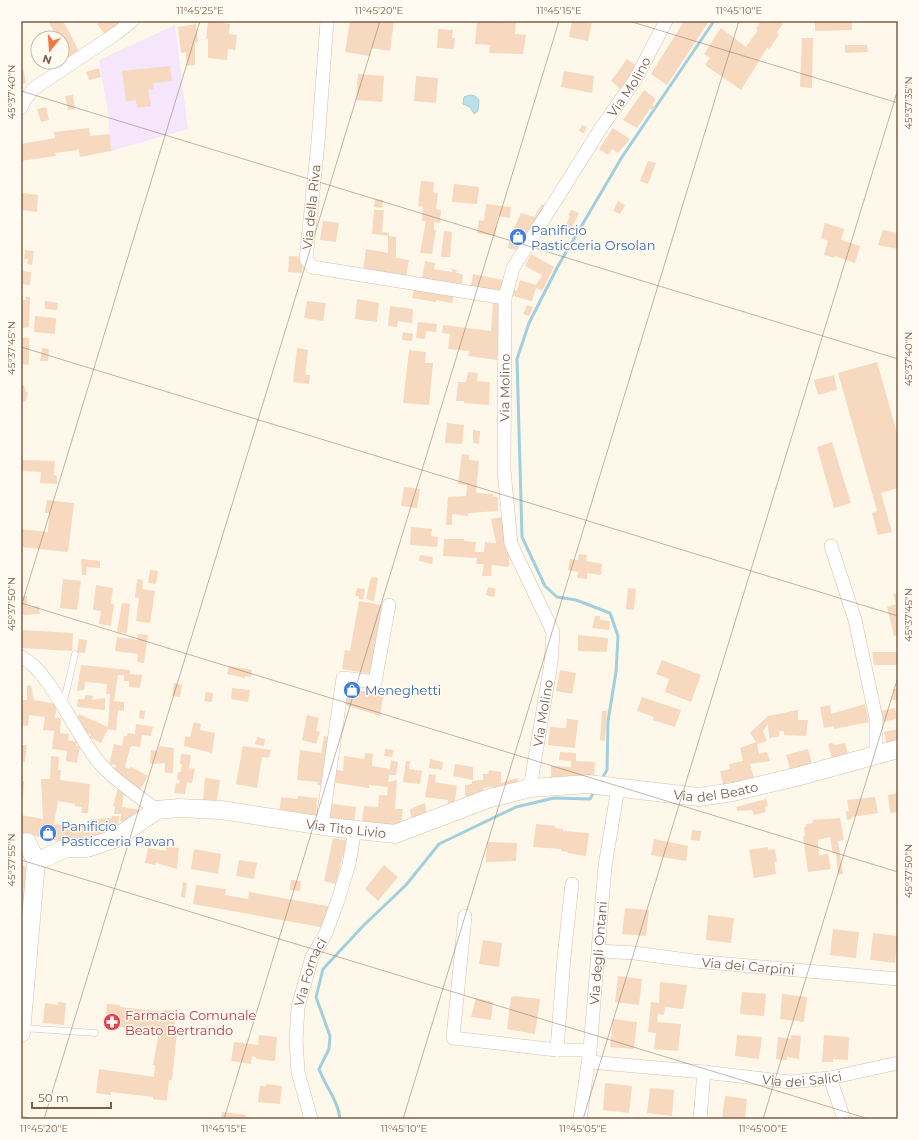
<svg xmlns="http://www.w3.org/2000/svg" width="919" height="1140" font-family="Montserrat,sans-serif">
	<rect width="100%" height="100%" fill="#fef8ea"/>
	<!-- education -->
	<path fill="#f5e6fb" d="M175,25l13,104 -77,22 -3,-38 -9,-53z"/>
	<!-- water -->
	<path fill="#bce0ea" stroke="#a1cfdd" d="M470,95l5,1 4,4 -1,11 -4,3 -4,-7 -7,-3 1,-7z"/>
	<g fill="none" stroke-linecap="round" stroke-linejoin="round">
		<!-- stream -->
		<path stroke="#a1cfdd" stroke-width="3" d="M601,780l6,-10 1,-49 8,-49 2,-36 -8,-23 -34,-13 -19,-3 -12,-11 -23,-49 -5,-178 12,-36 29,-57 64,-109 92,-136
			M340,1119c-2,-19 -15,-33 -21,-50l10,-20 1,-13 -14,-39 7,-28 41,-44 42,-40 33,-41 77,-37 38,-9 36,1 5,-9"/>
	</g>
	<!-- building -->
	<path fill="#f6d9bf" d="M48,21h15l18,34 -23,12 -2,-5h6v-12l3,-2 -3,-10h-2l-5,-7 -1,1z
		M95,21h22l2,3 -14,11z
		M208,21l22,3 -1,10 8,1 -2,15 -7,-1 -1,11 -19,-2v-19h-2z
		M350,21h44l-4,30 -19,-3 -1,8 -25,-4z
		M477,21l39,2 -1,11 11,1 -3,19 -34,-1 1,-8 -15,-1z
		M572,21h20l-4,20 -19,-4z
		M684,21h25l-42,64 -16,-11z
		M765,21h20l-8,11 2,3 -10,14 -2,-1 -26,42 -36,-25 5,-7 -6,-4 17,-26 25,19 12,-17 -2,-1 4,-7 3,1z
		M826,21h26v9l-37,1v-9z
		M196,24l2,18 -3,1v22l-8,1 -1,-14 -5,1 -3,-26z
		M438,29l15,1 -1,8h3l-1,11 -17,-1z
		M802,38h11l-1,50 -12,-1z
		M845,45h22l1,7 -23,1z
		M627,59l13,9 -16,24 -13,-11z
		M170,66l2,15 -19,2 1,6 -6,1 3,16 -14,2 -1,-8 -10,1 -4,-30z
		M23,68l3,15 -5,1v-15z
		M99,68l2,9 -12,3 -3,-8z
		M564,71l30,5 -2,17 -31,-6z
		M358,74l26,2 -2,26 -26,-2z
		M416,76l22,2 -2,25 -22,-2z
		M644,90l12,9 -4,6 3,2 -2,3 -3,-1 -13,19 -14,-8z
		M73,95l2,14 -7,1 -3,-14z
		M46,107l3,13 -8,2 -4,-13z
		M582,125l5,2 -3,6 -5,-2z
		M89,128l1,8 20,-2 1,17 -31,6 -1,-7 -24,3 1,3 -35,5v-17l34,-6 -1,-6z
		M613,128l17,11 -12,14 -6,-4 -4,6 -9,-6z
		M648,161l8,2 -8,21 -8,-3z
		M421,181l13,1 -1,10 5,1 -2,16 5,1 -1,13 -6,-1v8h2l-4,24 -12,-1 6,-32h-4l1,-14 -5,-1z
		M454,184l25,3 -2,17 -25,-2z
		M23,193l15,2 -1,17 -16,-2z
		M375,199l8,1 -1,8 -8,-1z
		M618,201l7,4 -5,9 -7,-3z
		M486,204l25,3 -1,11 -12,-2 -3,20 -18,-3 2,-13 5,1z
		M542,204l6,5 -26,42 -14,-3 3,-17 1,1 9,-19 13,4z
		M374,210h10l-2,22 7,1v3l7,1v21l13,2 -3,17 -43,-7 3,-21 22,4v-17l-16,-2z
		M571,210l8,3 -10,21 -6,-3 7,-15 -2,-1z
		M323,221l16,2 -3,19 -16,-2z
		M825,223l19,6 -3,11 19,6 -5,17 -20,-7 -1,2 -10,-3 4,-14 -7,-3z
		M883,230l15,3v16l-20,-4z
		M444,231l8,1 -2,25h-9z
		M25,250l9,1 -2,14 -5,-1 1,-5h-4z
		M531,254l23,13 -12,24 -6,-3 -4,13 -19,-5 1,-6 3,1 3,-11 16,5 6,-10 -17,-9z
		M289,256l15,1 -2,16 -14,-1z
		M425,261l10,2 -1,6 18,3v-3l5,1 -1,3 7,1 -2,15 -39,-9z
		M23,271l8,1 -1,13 -9,-1z
		M473,274l34,7 -3,14 -34,-4z
		M414,288l40,6 -2,9 -16,-3v2l-24,-4z
		M25,297h5l-1,30 -6,1 -2,-28h5z
		M357,299l22,4 -2,19 -22,-3z
		M45,301l13,2 -1,7 -12,-1z
		M307,301l19,2 -3,18 -19,-3z
		M493,302l10,3 -6,55 -29,-4 1,-5 -21,-2 2,-15 -8,-1 1,-8 48,6z
		M527,305l6,2 -4,9 -6,-2z
		M390,306l23,3 -1,14 -14,-2 -1,6 -9,-1z
		M35,316l21,2 -1,16 -21,-2z
		M418,322l19,2 -1,8 -10,-1 -1,8 -9,-1z
		M403,332l10,2 -1,7 -10,-1z
		M21,338h8v27l-8,-1z
		M42,348l7,1 -1,12h-8z
		M297,348l11,2 -3,25h5l-1,9 -16,-2z
		M409,350l17,2 -1,11h8l-4,42 -26,-2z
		M877,362l21,74v52l-17,5 11,39 -14,3 -6,-22 5,-2 -39,-138z
		M468,372l10,1 -1,8 13,1 -1,23 -25,-2v-2h-8l2,-19h8z
		M834,375l3,15 -19,5 -4,-15z
		M24,385l2,7 2,-1 -2,10 -5,1v-16z
		M447,423l17,2 -2,19 -17,-1z
		M473,430l7,1 -1,13 -6,-1z
		M832,442l19,61 -17,5 -17,-61z
		M462,454l7,1v5l10,1 -3,32 17,1v3h5v14l-30,2v3l-16,-2v11h-6l2,-28 18,-1 1,-11 -9,-1z
		M21,460l34,1 -1,14 3,1v8l-17,-1 1,-11 -20,-1z
		M404,487l16,2 -3,19 -16,-2z
		M47,500l27,3 -6,49 -47,-5v-18l27,3 1,-19h-4z
		M502,517l7,36v14l-17,-2 -1,11h-9l2,-12h-8l1,-6 -34,-2 1,-17h20v2l12,1 -1,10h9l1,-10 11,1 -5,-24z
		M411,527l21,2 -1,7 7,1 -1,10 -27,-2z
		M579,554l8,1 -1,6 16,3 -1,11 -14,-2v6l-10,-1 1,-6 -10,-2 2,-11 8,1z
		M420,555l13,2 -1,7 -13,-3z
		M81,559l19,2v7l-13,-1 -1,8h-4z
		M150,570l8,1 -2,13 -8,-1z
		M371,577l7,1 -4,23 -8,-2z
		M63,579l18,2 -4,29 -17,-2z
		M137,579l6,1 -1,9 13,2 -5,32 -14,-2 3,-23 -4,-1z
		M96,585l17,3 -2,16h3l-3,22 -12,-2 2,-13 -8,-1z
		M488,587l8,2 -2,8 -8,-2z
		M357,588l8,1 -2,11 -4,-1v-3h-4z
		M628,588l8,1 -2,21 -8,-1z
		M898,593v42l-4,1 -7,-29 9,-3 -3,-10z
		M21,596h6v11l12,-1 1,8 -17,1v5h-2z
		M359,601l23,4 -3,20h1l-9,49 -29,-5 3,-19 5,1z
		M122,603l8,1 -3,29 -10,-1z
		M595,616h5v4l10,1 -1,9 -17,-2z
		M21,630l52,3 -1,18 -51,-3z
		M138,634l10,1 -4,28 -7,-1 1,-8 -23,-3 2,-14 20,3z
		M578,635l30,3 -1,14 -29,-1z
		M79,639l8,1 -2,13 -8,-1z
		M872,652h26v13h-24z
		M662,660l39,15 -10,27 -26,-10 4,-13 -13,-5z
		M81,665l49,5v4l12,1 -2,13 -11,-1v-6h-5v-6h-6l-4,26 10,1v9l-6,-1 -2,21 -8,-2 -7,14 -12,-6 2,-2 -6,-3 -8,-14 2,-4 29,13 2,-33h-4l1,-10 -22,-2 -1,8 -7,1z
		M229,666l23,4 -1,7 -6,-1v2l-18,-4z
		M560,670l16,3 -4,21 -16,-3z
		M174,683l8,2 -2,12 -8,-1z
		M31,685l3,15 23,4 -2,14h6l-1,15 9,1 -1,6 9,2 -1,4 4,1 -3,16 -11,-2 1,-10 -15,-2 2,-18 -11,-1 2,-13 -16,-2 -1,11 -7,-1v-25h6v-14z
		M346,686l37,11 -3,19 -37,-12z
		M232,688l18,2 -2,12 -17,-3z
		M893,689h5v11h-6z
		M206,692l7,1 -1,9 -8,-1z
		M85,695l8,1 -1,4 13,-2v12l-28,-3 1,-8h7z
		M642,697l39,13 -6,17 -22,-7 1,-3 -17,-6z
		M865,704l4,18 -35,7v-3l-10,2 -4,-21 10,-2 1,9z
		M895,708l2,11 -14,3 -2,-11z
		M140,710l5,1 -1,8 -5,-1z
		M798,710v10h10l-2,16 -22,-1v-4h-5v6l-10,1 -1,-14 -5,7 4,10 -10,3 2,10 8,-2 3,9 -20,3 4,14h-4l1,5 -19,-1 -9,2 -3,-13 10,-2 -1,-5 14,-3 -3,-13 16,-6 -6,-9 18,-17z
		M602,711h5l-2,30 -5,-1z
		M307,715l12,3 -3,13 4,1 -4,12 -14,-4z
		M567,719l11,1 -3,28 -27,-3 2,-18 16,1z
		M194,722l7,2 -1,6 15,3 -3,20 -28,-7 1,-10 5,1z
		M136,724l17,3 -2,9 -9,-1 -2,12 -8,-1 -2,2 -5,19 4,2 2,-2 17,9 -8,14 -17,-9 2,-4 -11,-6 2,-6 -7,-1 5,-20 8,2 2,-10h3l1,-3 7,1z
		M898,729v15l-11,3 -3,-15z
		M324,736l6,1 -8,48h-5l1,-3 -21,-2 3,-30 21,3z
		M257,737l8,2 -1,7 -9,-2z
		M833,743l1,2 11,-2 4,15 -16,4 -5,-18z
		M21,745h6l-2,17h-4z
		M159,746l15,2 -1,25h-8v-10l-15,1 1,-14 7,1z
		M243,746l28,4 -2,8 -7,-1 -5,31 -21,-4z
		M385,749l9,1 -2,7 -8,-1z
		M808,749l4,15 -21,9 -5,-18z
		M560,752l16,1v8l19,1 -1,14 -43,5v-15l20,1v-6l-12,-1z
		M365,753l8,1 -1,12 18,3 1,-9 7,2 -2,13h-7l-1,7 9,-2 -2,29h8l-2,18h-40l3,-21 14,1 1,-12h8l1,-8 -19,-2v3l-39,-6 2,-13 11,2 1,-15 20,3z
		M181,754l10,1 -2,13 6,1 -3,14 -5,-1 -2,12 -11,-1 2,-10 3,1 1,-4h-3l1,-8h3l1,-8h-2z
		M51,756l8,1 -1,13h3l-1,10 30,4 -2,29h-7l1,-6 -7,-1v-2l-17,-3 -4,23 19,2 19,-1 -1,-6 21,-1 -1,-2h8l-1,16 -17,11h-33l-47,-10v-18l22,4 -2,-40h9z
		M430,759l13,3 -1,8 -13,-2z
		M406,761h4l-1,8 13,2 -2,13 -17,-2z
		M455,764l18,3v13l-20,-4z
		M489,770l12,2v11l16,-5 3,10 -25,6 -2,-7 -10,1 1,7 -19,1v-11l7,-1v-3l11,-1v-6h5z
		M429,774l7,1 -1,7 22,4 -3,21 -7,-1 1,-6 -23,-3z
		M205,778l15,2 -3,20h-2l-1,3 -11,-2z
		M21,781h3l-1,16h-2z
		M118,788l6,4 -2,15 19,3 -2,7 -8,6 -11,-2 1,-7h-7l1,-7 -2,-1z
		M898,793v19l-8,1 -2,-18z
		M298,796l19,2 -1,17 -37,-1 2,-17 16,2z
		M875,797l3,16 -26,4v2l-5,1 -1,-9h3l-2,-11z
		M766,799l2,7 -3,1 1,5 -12,3 -2,-5 -15,1 -1,-4z
		M326,803l30,4 -2,16 -30,-2z
		M425,803l2,15 -15,5 -2,-14z
		M840,818l4,22 -6,1 5,33 -5,1 -2,-22 -3,1 -3,-17 -12,3v4l1,11 9,-1 3,15 -23,3 -5,-36h2l-1,-9h2v-3l7,-1 -1,-3z
		M536,824l20,2 -1,2 8,1v2l26,2 -3,23 -19,-3 1,-1 -7,-1v-2l-28,-2z
		M692,830l9,1 -1,10 -9,-1z
		M333,838l17,3 -3,14 -4,-1 -7,30 -12,-3z
		M654,839l34,7 -2,15 -35,-6z
		M487,842l30,1 -1,18 -30,1z
		M166,846l13,2 -2,21 -21,-6 -1,2 -10,-2 3,-15 18,3z
		M768,847v3l7,-1 2,13h-3l2,12 -22,4 -5,-28z
		M194,849l27,5 -3,20 -27,-5z
		M239,860l18,3 -3,16 -18,-3z
		M384,865l14,12 -20,24 -13,-12z
		M21,866h4l2,6 -5,54z
		M291,880l10,1 -1,10 -10,-1z
		M183,882l4,1 -2,15 -4,-1z
		M196,885l30,4 -1,6 23,4 1,-7 84,15 -7,21 -133,-24z
		M625,908l24,2 -3,26 -24,-2z
		M708,915l26,3 -3,25 -25,-3z
		M833,929l26,3 -3,26 -26,-3z
		M873,933l25,3 -3,27 -25,-3z
		M483,940l19,3 -3,24 -20,-3z
		M618,976l24,3 -3,26 -24,-3z
		M660,982l27,3 -4,24 -18,-2 -1,8 -6,-1 -1,8 24,2 -3,27 -24,-2 2,-16 -8,-1 3,-30 8,1z
		M742,992l24,2 -2,22 -24,-2z
		M782,994l25,3 -3,25 -24,-3z
		M515,996l25,3 -5,35 -28,-5 4,-32z
		M476,998l17,4 -2,18 -20,-3z
		M58,1002l8,1 -2,22 -21,-2 2,-20 13,2z
		M107,1004l13,1v2l43,5v-2l13,1 -2,21 3,1 -5,47h-3l-2,21 -14,-2v-2l-42,-5v3l-15,-2 3,-24 55,8 1,-12h-2l6,-33 -40,-5v2l-15,-1z
		M613,1019l24,3 -3,27 -24,-2z
		M259,1035l18,2 -2,24 -19,-2v-2l-4,-1 -1,8 -20,-3 3,-19 24,3z
		M737,1035l25,2 -3,22 -24,-3z
		M791,1035l10,1 -2,23 -12,-2v3l-11,-1 2,-22 13,2z
		M824,1035l25,2 -1,23 -15,-1v3h-11z
		M605,1083l27,3 -3,27 -26,-3z
		M266,1084l16,2 -2,18 -22,-2 2,-16h6z
		M650,1088l24,2 -2,26 -25,-3z
		M725,1096l22,3 -2,20h-23z
		M222,1112l24,3 -1,4h-24z"/>
	<g fill="none" stroke-linecap="round" stroke-linejoin="round">
		<defs>
			<path id="lane" d="M63,705l12,-51
				M23,1028l72,5"/>
			<g id="street">
				<path d="M327,21l-9,122 -12,116 6,8 193,31"/>
				<path d="M21,108l3,-7 9,-12 84,-56 15,-12"/>
				<path d="M831,546l24,74 21,98v36"/>
				<path d="M21,657c30,13 57,85 83,111 16,16 35,29 53,42"/>
				<path id="s1" d="M530,788l21,-125 2,-31 -42,-88 -7,-74 1,-172 8,-30 88,-140 34,-48 31,-59"/>
				<path d="M322,826l21,-148 32,4 14,-77"/>
				<path d="M465,916l-12,122 104,12h33"/>
				<path id="s2" d="M599,951l36,2 59,8 204,18"/>
				<path d="M557,1050l7,-93 8,-73"/>
				<path id="s3" d="M589,1062l115,10 86,10 40,-4 68,-15"/>
				<path d="M830,1078l14,41"/>
				<path id="s4" d="M311,1119l-13,-47 -2,-32 2,-33 14,-50 14,-24 12,-33 11,-36 6,-35"/>
				<path id="s5" d="M580,1119l10,-69 15,-184 13,-78"/>
				<path d="M700,1119l4,-47"/>
			</g>
			<g id="secondary">
				<path id="s6" d="M36,862l30,-14h21l27,-9 43,-29 22,-2 42,2 109,17 65,7 92,-35 43,-11 58,-4 111,13 34,-5 67,-16 98,-27"/>
				<path d="M21,1033l15,-171 -9,-20"/>
			</g>
		</defs>
		<!-- lane casing -->
		<use href="#lane" stroke="#d2c0ad" stroke-width="7"/>
		<!-- street casing -->
		<use href="#street" stroke="#d2c0ad" stroke-width="14"/>
		<!-- secondary casing -->
		<use href="#secondary" stroke="#d6c1ab" stroke-width="19"/>
		<!-- lane -->
		<use href="#lane" stroke="#fff" stroke-width="6"/>
		<!-- street -->
		<use href="#street" stroke="#fff" stroke-width="13"/>
		<!-- secondary -->
		<use href="#secondary" stroke="#fff" stroke-width="18"/>
	</g>
	<!-- ticks -->
	<path fill="none" stroke="#7c5f4a" stroke-width="1" stroke-opacity="0.45" d="M629,21l269,82M21,91l877,268M21,347l877,269M21,603l877,269M21,607l179,-586M21,860l848,259M21,1116l11,3M44,1119l336,-1098M224,1119l335,-1098M403,1119l336,-1098M583,1119l315,-1030M763,1119l135,-442"/>
	<!-- icons -->
	<defs>
		<symbol id="shop-disc" viewBox="-11 -11 22 22"><circle r="9.5" fill="#3f7fe0" stroke="#fffbf2"/><path d="M-5-2.5h2.3a2.7 3.5 0 0 1 5.4 0H5L5.5 6h-11ZM-1.5-2.5h3a1.5 2.3 0 0 0-3 0Z" fill="#fff"/></symbol>
		<symbol id="pharmacy-disc" viewBox="-11 -11 22 22"><circle r="9.5" fill="#e0444e" stroke="#fffbf2"/><path d="M-2-6h4v4h4v4h-4v4h-4v-4h-4v-4h4Z" fill="#fff"/></symbol>
	</defs>
	<g fill-rule="evenodd">
		<use href="#shop-disc" x="508" y="227" width="20" height="20"/>
		<use href="#shop-disc" x="342" y="680" width="20" height="20"/>
		<use href="#shop-disc" x="38" y="823" width="20" height="20"/>
		<use href="#pharmacy-disc" x="102" y="1012" width="20" height="20"/>
	</g>
	<g text-anchor="middle" stroke-width="3" stroke-linejoin="round" paint-order="stroke">
		<!-- street labels -->
		<g font-size="13" fill="#7c5f4a" stroke="#fffbf2">
			<text dy="5" stroke="none"><textPath href="#s1" startOffset="748">Via Molino</textPath></text>
			<text transform="translate(311 207) rotate(-84)" y="5">Via della Riva</text>
			<text dy="5" stroke="none"><textPath href="#s1" startOffset="412">Via Molino</textPath></text>
			<text dy="5" stroke="none"><textPath href="#s1" startOffset="76">Via Molino</textPath></text>
			<text dy="5" stroke="none"><textPath href="#s6" startOffset="704">Via del Beato</textPath></text>
			<text dy="5" stroke="none"><textPath href="#s6" startOffset="325">Via Tito Livio</textPath></text>
			<text dy="5" stroke="none"><textPath href="#s5" startOffset="167">Via degli Ontani</textPath></text>
			<text dy="5" stroke="none"><textPath href="#s2" startOffset="150">Via dei Carpini</textPath></text>
			<text dy="5" stroke="none"><textPath href="#s4" startOffset="151">Via Fornaci</textPath></text>
			<text dy="5" stroke="none"><textPath href="#s3" startOffset="214">Via dei Salici</textPath></text>
		</g>
		<!-- shop labels -->
		<g font-size="13" fill="#366cbe" stroke="#fffbf2" text-anchor="start">
			<text x="531" y="235">Panificio<tspan x="531" dy="15">Pasticceria Orsolan</tspan></text>
			<text x="365" y="695">Meneghetti</text>
			<text x="61" y="831">Panificio<tspan x="61" dy="15">Pasticceria Pavan</tspan></text>
		</g>
		<!-- health labels -->
		<g font-size="13" fill="#be3a42" stroke="#fffbf2" text-anchor="start">
			<text x="125" y="1020">Farmacia Comunale<tspan x="125" dy="15">Beato Bertrando</tspan></text>
		</g>
	</g>
	<!-- border -->
	<rect width="919" height="1140" fill="none" stroke="#fffbf2" stroke-width="44"/>
	<!-- north arrow -->
	<g transform="translate(50 50) rotate(197)"><circle r="19" fill="#fffbf2" stroke="#cbbdaf"/>
	<path d="M0-3L7 15L0 10L-7 15Z" fill="#f07947"/>
	<text y="-6" font-size="11" font-weight="bold" text-anchor="middle" fill="#7c5f4a">N</text>
	</g>
	<!-- scale -->
	<path d="M32 1102v6h79v-6" fill="none" stroke="#7c5f4a" stroke-width="2"/>
	<text x="38" y="1102" font-size="12" fill="#7c5f4a" stroke="#fffbf2" stroke-width="3" paint-order="stroke">50 m</text>
	<rect x="22" y="22" width="875" height="1096" fill="none" stroke="#7c5f4a" stroke-width="1.5"/>
	<g font-size="10" text-anchor="middle" fill="#7c5f4a">
		<text x="200" y="14">11°45'25"E</text>
		<text x="379" y="14">11°45'20"E</text>
		<text x="559" y="14">11°45'15"E</text>
		<text x="739" y="14">11°45'10"E</text>
		<text transform="translate(11 92) rotate(-90)" y="4">45°37'40"N</text>
		<text transform="translate(908 103) rotate(-90)" y="4">45°37'35"N</text>
		<text transform="translate(11 348) rotate(-90)" y="4">45°37'45"N</text>
		<text transform="translate(908 359) rotate(-90)" y="4">45°37'40"N</text>
		<text transform="translate(11 604) rotate(-90)" y="4">45°37'50"N</text>
		<text transform="translate(908 615) rotate(-90)" y="4">45°37'45"N</text>
		<text transform="translate(11 860) rotate(-90)" y="4">45°37'55"N</text>
		<text transform="translate(908 871) rotate(-90)" y="4">45°37'50"N</text>
		<text x="44" y="1132">11°45'20"E</text>
		<text x="224" y="1132">11°45'15"E</text>
		<text x="404" y="1132">11°45'10"E</text>
		<text x="583" y="1132">11°45'05"E</text>
		<text x="763" y="1132">11°45'00"E</text>
	</g>
</svg>
